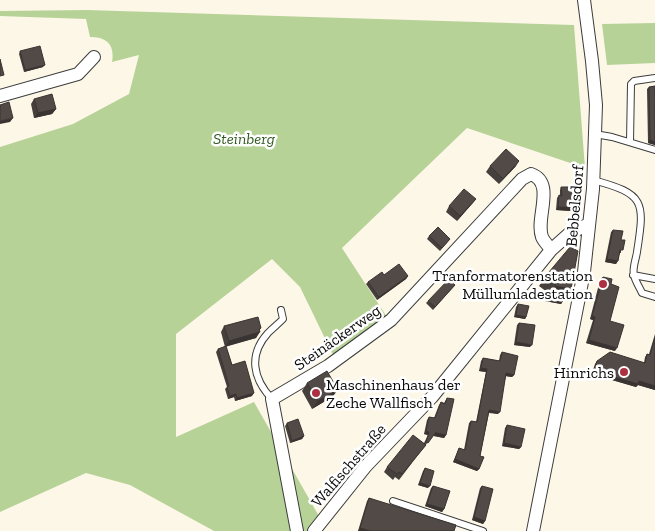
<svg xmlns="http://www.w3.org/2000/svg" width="655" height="531" font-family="'Zilla Slab',serif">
	<rect width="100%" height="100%" fill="#fdf7e8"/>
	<!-- forest -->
	<path fill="#b7d297" d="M87,10l487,15 11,143 -118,-40 -125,120 45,69 -53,40 -34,-70 -28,-28 -96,75v103l78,-35 66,116 -11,13h-95l-84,-46 -44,-12 -86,39v-365l73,-23 56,-30 10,-39 -27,7c3,-17 -5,-25 -22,-25l-4,-18 -86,-3v-5z
		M655,23v40l-48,2 -5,-41z"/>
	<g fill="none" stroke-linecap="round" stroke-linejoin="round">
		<defs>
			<path id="lane" d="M595,134l17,3 43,13
				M630,142l1,-58 3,-3 21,-3
				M593,180c52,14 52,21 44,72 -1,7 -5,17 -3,23 1,6 6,13 8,18l13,4
				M633,275l22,4
				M272,399c-19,-20 -24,-44 -4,-66 5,-5 10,-9 15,-14l-2,-9
				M393,501l90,30"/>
			<path id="street" d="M0,96l78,-22 16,-17
				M297,531l-25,-132 56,-33 63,-46 131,-141 9,-5c25,9 4,44 11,63 2,5 7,9 9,13
				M314,531l52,-65 66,-69 119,-147 19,-17 19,-9
				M533,531l51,-259 9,-83 3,-84 -4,-44 -8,-61"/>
		</defs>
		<!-- lane casing -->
		<use href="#lane" stroke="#3c3c3c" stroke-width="8"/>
		<!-- street casing -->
		<use href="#street" stroke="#3c3c3c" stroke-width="14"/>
		<!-- lane -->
		<use href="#lane" stroke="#fff" stroke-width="6"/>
		<!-- street -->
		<use href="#street" stroke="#fff" stroke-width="12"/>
	</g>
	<!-- wall -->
	<path fill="#46403d" d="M20,51l23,16 -19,5 -5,-18z
		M655,86v59l-7,-2 -1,-54 2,-2z
		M34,99l22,10 -4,5 -18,4 -3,-14z
		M490,166h26l-17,18 -13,-12z
		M561,187l12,21 -2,3 -15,-1 1,-12 2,-3 1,1v-6z
		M476,199l-19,22 -11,-9 3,-6z
		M613,230l8,10v13h-1l-4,11 -11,-2 6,-30z
		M429,236l21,3 -10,12 -13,-12z
		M549,272l22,17 -10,15 -16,-3 2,-9 -8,-6z
		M384,275l24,1 -2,3 -29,21 -11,-16 2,-2z
		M603,277l8,7 -1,37 5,30 -29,-8 7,-23 -3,-1 10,-39z
		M455,285l-22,25 -7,-7 2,-2z
		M518,304l8,13 -1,2 -11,-2 2,-10z
		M519,323l11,24 -16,-2 3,-20z
		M224,326l35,5 -3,7 -30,8 6,19 20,31 -17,5 -1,-4 -6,2 -3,-10 2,-2 -11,-35 2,-3 7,-2 -4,-15z
		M655,334v56l-17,-5 -2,2 -41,-12 -2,-5 2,-6 2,-3 47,2 1,-6 2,-3h2z
		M502,352l12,23 -2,2 -6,-1 -8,38 -9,-1 -9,43 -1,13 -2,2 -24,-9 6,-14 5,2 5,-27 2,-2 5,1 10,-50 -7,-1 2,-10 2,-3 16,3 1,-6z
		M307,383l31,7 -6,7 -20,12 -10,-18z
		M447,398l-1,37 -2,3 -10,-2v-2l-35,46 -4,-3 -2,3 -9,-8 3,-5 37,-24 4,-8 -4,-1 3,-14 2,-3 5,1 5,-13 2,-3 3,1z
		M287,423l17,13 -2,3 -12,4 -5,-17z
		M507,425l14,22 -2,2 -17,-3 3,-18z
		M425,468l3,20 -10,-3 5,-14z
		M433,486l11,23 -2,3 -17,-6 6,-18z
		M482,486l3,35 -2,3 -11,-4 8,-32z
		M369,498l85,33h-96l9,-30z"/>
	<!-- shaded-wall -->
	<path fill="#393432" d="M45,65l-2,2 -19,5 1,-2z
		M56,109l-4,5 -18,4 4,-5z
		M13,118l-3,4 -10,2v-3z
		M650,140l5,2v3l-7,-2z
		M519,161l-3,5 -17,18 4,-5z
		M476,199l-4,5 -15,17 3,-5z
		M558,207l15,1 -2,3 -15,-1z
		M607,259l11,2 -2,3 -11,-2z
		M408,276l-2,3 -29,21 2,-3z
		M555,286l16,3 -10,15 -16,-3z
		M516,315l10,2 -1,2 -11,-2z
		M592,316l3,1 -2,3 -3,-1z
		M261,328l-3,5 2,-1 -4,6 -31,9 4,-6z
		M589,340l28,8 -2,3 -29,-8z
		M516,342l16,3 -2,2 -16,-2z
		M481,368l6,1 -1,3 -7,-1z
		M597,372l42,9 16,5v4l-17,-5 -2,2 -41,-12z
		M506,373l8,2 -2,2 -7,-1z
		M338,390l-6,7 -20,12 6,-8z
		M254,393l-2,3 -17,5 2,-3z
		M236,394l-2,3 -6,2 2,-3z
		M489,410l11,2 -2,2 -10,-2z
		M426,431l3,1 -1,3 -4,-1z
		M436,433l10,2 -2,3 -10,-2z
		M304,436l-2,3 -12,4 2,-2z
		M504,443l17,4 -2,2 -17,-3z
		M455,459l24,10 -2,2 -24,-9z
		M420,483l10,3 -2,2 -10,-3z
		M427,504l17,5 -2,3 -17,-6z
		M474,517l11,4 -2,3 -11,-4z
		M360,528l10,3h-12z"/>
	<!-- building -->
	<path fill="#514a47" stroke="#393432" d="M40,46l5,19 -20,5 -5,-19z
		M0,59l4,16 -4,1z
		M655,86v56l-5,-2 -1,-53z
		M52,94l4,15 -18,4 -4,-14z
		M9,102l4,16 -13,3v-16z
		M506,149l13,12 -16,18 -13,-13z
		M561,187h13l-1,21 -15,-1 1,-12 3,1z
		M464,189l12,10 -16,17 -11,-10z
		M438,227l12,12 -8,9 -13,-12z
		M613,230l10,1 -2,9h4l-2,10h-3l-2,11 -11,-2z
		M570,247l8,4 -7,38 -16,-3 2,-8 -8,-6z
		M399,264l9,12 -29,21 -11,-15 14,-10 2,3z
		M603,277l9,2 -1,5 8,3 -9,34 14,4 -7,23 -28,-8 6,-23 -3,-1z
		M449,279l6,6 -20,22 -7,-6z
		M518,304l11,2 -3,11 -10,-2z
		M258,317l3,11 -2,1 1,3 -31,9 -5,-15z
		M519,323l16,2 -3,20 -16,-3z
		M655,337v49l-16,-5 -1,3 -41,-12 -2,-5 2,-6 13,-9 35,11 2,-9 3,1z
		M226,346l6,19 13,-4 9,32 -17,5 -1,-4 -6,2 -3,-9 2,-1 -11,-37z
		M502,352l16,4 -4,19 -8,-2 -6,39 -11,-2 -9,46 4,1 -5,12 -24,-10 4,-11 6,2 6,-29 6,1 10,-53 -6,-1 2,-10 17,3z
		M327,371l11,19 -20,11 -11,-18z
		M447,398l7,1 -8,36 -10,-2v-1l-8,11 -2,-1 3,-10 -3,-1 3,-14 6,1 6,-16 4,2z
		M298,419l6,17 -12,5 -5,-18z
		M507,425l18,4 -4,18 -17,-4z
		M413,435l13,10 -24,29 -3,-2 -2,2 -10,-7z
		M425,468l9,3 -4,15 -10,-3z
		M433,486l17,5 -6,18 -17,-5z
		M482,486l11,3 -8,32 -11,-4z
		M369,498l87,27 -2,6h-84l-10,-3z"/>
	<!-- markers -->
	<g fill="#ab3041" stroke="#fff" stroke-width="2">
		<circle cx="603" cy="284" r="5"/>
		<circle cx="624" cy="372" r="5"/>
		<circle cx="316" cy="393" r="5"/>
	</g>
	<g text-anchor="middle" stroke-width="5" stroke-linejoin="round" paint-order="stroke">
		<!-- park labels -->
		<g font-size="16" font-style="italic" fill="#325921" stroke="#fff">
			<text x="244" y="144">Steinberg</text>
		</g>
		<!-- street labels -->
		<g font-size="16" fill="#090909" stroke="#fff">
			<text transform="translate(574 206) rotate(-85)" y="6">Bebbelsdorf</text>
			<text transform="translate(337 337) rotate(-35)" y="6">Steinäckerweg</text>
			<text transform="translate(348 465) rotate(-49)" y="6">Walfischstraße</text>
		</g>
		<!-- poi labels -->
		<g font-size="16" fill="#090909" stroke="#fff" text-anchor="end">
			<text x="593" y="281">Tranformatorenstation<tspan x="593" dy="18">Müllumladestation</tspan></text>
			<text x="614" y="378">Hinrichs</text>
			<text x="326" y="390" text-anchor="start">Maschinenhaus der<tspan x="326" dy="18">Zeche Wallfisch</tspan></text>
		</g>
	</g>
</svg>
